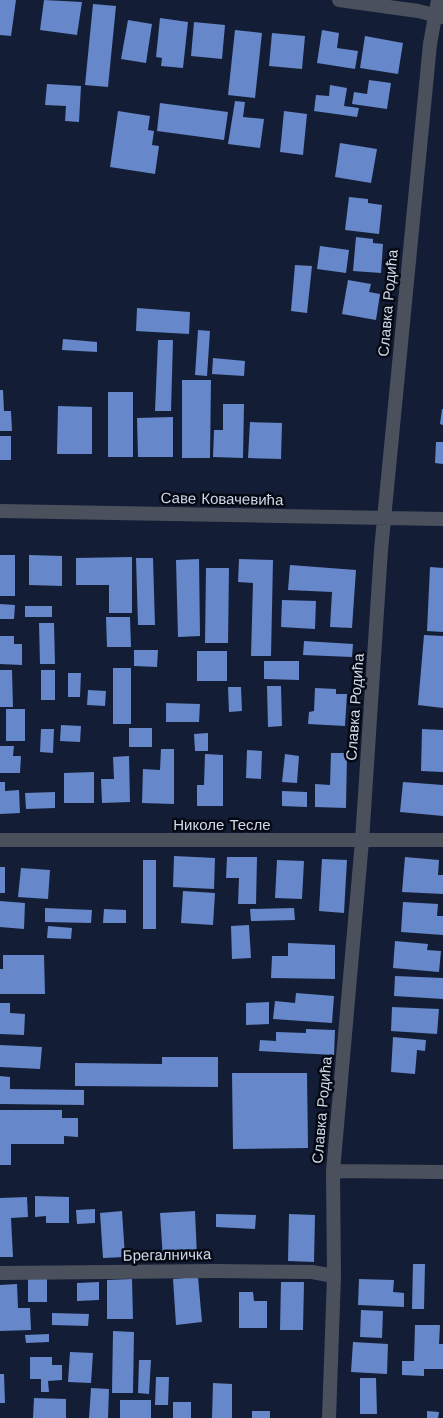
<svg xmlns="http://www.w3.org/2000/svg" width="443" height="1418" font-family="'Work Sans',sans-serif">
	<rect width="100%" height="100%" fill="#131e36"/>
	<!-- building -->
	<path fill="#6687c9" d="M0,0h16l-5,36 -11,-1z
		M44,0l38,2 -5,33 -37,-5z
		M93,4l23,2 -8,81 -23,-2z
		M160,18l28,4 -5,46 -22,-2 1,-8 -6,-1z
		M128,20l24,4 -6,39 -25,-4z
		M194,22l31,3 -3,34 -31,-3z
		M235,30l27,3 -7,65 -27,-3z
		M322,30l17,3 -2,15 21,3 -3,18 -38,-6z
		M272,33l33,3 -3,33 -33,-3z
		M365,36l38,7 -5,31 -38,-6z
		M369,80l22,3 -4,26 -35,-5 2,-12 13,2z
		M47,84l34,2 -2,36 -14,-1 1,-15 -21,-1z
		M330,85l17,3 -3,18 15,2 -2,9 -43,-6 2,-16 13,1z
		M235,101l10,1 -2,15 21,2 -4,29 -32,-4z
		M160,103l68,9 -4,28 -67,-9z
		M118,111l32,5 -2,14 6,1 -2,14 7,1 -4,28 -45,-7z
		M284,111l23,3 -4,41 -23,-3z
		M340,143l37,6 -6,34 -36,-6z
		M349,197l19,2v4l14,2 -3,29 -34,-4z
		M356,237l17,2v4l10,1 -2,29 -28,-2z
		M320,246l29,4 -3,23 -29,-4z
		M295,265l17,1 -5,47 -16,-2z
		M348,280l23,4 -2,8 11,2 -4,26 -34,-6z
		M137,308l53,4 -1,22 -53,-3z
		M198,330l12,1 -3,45 -12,-1z
		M63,339l34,3v10l-35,-2z
		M158,340h15l-2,71h-16z
		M213,358l32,3 -1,15 -32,-2z
		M182,380h29l-1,78h-28z
		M0,390h3l1,21h7l1,20h-12z
		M108,392h25v65h-25z
		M223,404h21l-1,54 -30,-1 1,-27h9z
		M58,406l34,1v47h-35z
		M442,409h1v16l-3,-1z
		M173,417v40h-35l-1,-39z
		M250,422l32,1 -1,36 -33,-1z
		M0,436h11v24h-11z
		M436,442h7v22l-8,-1z
		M0,555h15v41h-15z
		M29,555l33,1v30l-33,-1z
		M132,557v56h-23v-28h-33v-27z
		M136,558h17l2,67h-17z
		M199,559l1,77 -22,1 -2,-77z
		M239,559l34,1 -2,96h-20l2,-73 -15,-1z
		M290,565l66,5 -4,58 -22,-1 2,-35 -44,-2z
		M430,567l13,1v64l-16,-1z
		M206,568h23l-1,75h-23z
		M282,600l34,1 -1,28 -34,-2z
		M0,604l15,1 -1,14h-14z
		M25,606h27v11h-27z
		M106,617h24l1,30h-24z
		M39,623h15l1,41h-15z
		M424,635l19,1v72l-25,-3z
		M0,636h14v8h8v21l-22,-1z
		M304,641l49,3 -1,13 -49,-2z
		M134,650h24l-1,17 -23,-1z
		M197,651h30v30h-30z
		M264,661h35v19l-35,-1z
		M113,668h18v56h-18z
		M0,670h12l1,37h-13z
		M41,670h14v30h-14z
		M68,673h13l-1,24h-12z
		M267,686h14l1,40 -14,1z
		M228,687h13l1,24 -13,1z
		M315,688l21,1v5h11l-2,32 -37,-2 1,-12 5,-1z
		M88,690l18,1 -1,15 -18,-1z
		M166,703l34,1 -1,18h-33z
		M6,709h19v32h-19z
		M61,725l20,1 -1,16 -20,-1z
		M129,728h23v19h-23z
		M41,729h13l-1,24 -13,-1z
		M422,729l21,1v42l-22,-1z
		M208,733v18h-13l-1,-17z
		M0,746h14l-1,10h8l-1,17h-20z
		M161,749h13v55l-32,-1 1,-34 17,1z
		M247,750l15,1 -1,28 -15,-1z
		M331,753h16l-1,55 -31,-1v-23l15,1z
		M205,754l18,1v51h-26v-21h7z
		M285,754l14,2 -2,27 -15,-1z
		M129,756l1,46 -28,1 -1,-24h13l-1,-22z
		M94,772v31h-30v-30z
		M0,782h5v9l14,-1 1,23 -20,1z
		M403,782l40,3v31l-43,-4z
		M282,791l25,1v15l-25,-1z
		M55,792v16l-29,1 -1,-16z
		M174,856l41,2 -1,31 -41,-2z
		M227,857h30l-1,47h-18l1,-26h-13z
		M405,857l34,3 -1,15h5v19l-41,-2z
		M322,859l25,1 -3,53 -25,-2z
		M143,860h13v69h-13z
		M277,860l27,1 -2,38 -27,-1z
		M0,867h5v26h-5z
		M21,868l29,2 -2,29 -30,-2z
		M183,891l32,2 -2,32 -32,-2z
		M0,901l25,2 -1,26 -24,-2z
		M403,902l35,2 -1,12h6v19l-42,-3z
		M45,908l47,2 -1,13 -46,-1z
		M294,908l1,12 -44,1 -1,-12z
		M104,909l22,1v13h-23z
		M249,925l2,33 -19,1 -1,-33z
		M48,926l24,2 -1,11 -24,-1z
		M395,941l33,3 -1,6 14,1 -2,21 -46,-4z
		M288,943l47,2v34l-64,-1 1,-22h16z
		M3,955h41l1,39h-45v-25h3z
		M395,976l48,2v21l-49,-3z
		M296,993l38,3 -2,27 -59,-4 2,-18 20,2z
		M269,1002v22l-23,1v-22z
		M0,1003h10v10l15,1 -1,21 -24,-1z
		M392,1007l47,2 -2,25 -46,-3z
		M306,1029l29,1 -1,25 -75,-4 1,-11 16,1v-9l30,1z
		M393,1037l33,3 -1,11 -8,-1 -2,24 -24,-2z
		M0,1045l42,2 -2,22 -40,-2z
		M162,1057h56v30l-143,-1v-23l87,1z
		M232,1073h75l1,75 -75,1z
		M0,1076l10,1v12l74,1v15l-84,-1z
		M0,1110h62v8h16v19l-14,-1v8h-53v21h-11z
		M35,1196l34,1v26h-23v-7l-11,1z
		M27,1197l1,20 -17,1 2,39h-13v-59z
		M95,1209v14l-18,1 -1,-14z
		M122,1211l3,46 -22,1 -3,-45z
		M195,1211l2,46 -34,2 -3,-46z
		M216,1214l40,1 -1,14 -39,-2z
		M289,1214l26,1 -1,47 -26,-1z
		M413,1264h12l-1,45h-12z
		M198,1277l4,45 -26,3 -3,-46z
		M28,1278h19v24h-19z
		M132,1279l1,40h-26v-39z
		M359,1279l35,1 -1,12 11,1v14l-46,-2z
		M99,1282v18l-22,1v-18z
		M281,1282h23l-1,48h-23z
		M17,1284l1,24h12l1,22 -31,1v-46z
		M239,1292h14l1,9h13v27h-28z
		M361,1310l22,1 -1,27 -22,-1z
		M52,1313l37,1 -1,12 -36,-1z
		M415,1325h25l-1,19h4v25h-19v7l-22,-1v-14h12z
		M113,1331l21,1 -1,61h-21z
		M49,1334v8l-23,1 -1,-8z
		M353,1342l35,2 -1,30 -36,-2z
		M70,1352l23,1 -2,30 -23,-1z
		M30,1357h22v8h10v15l-14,1 1,11h-8v-13h-11z
		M139,1360h12l-2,34 -11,-1z
		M0,1374h4l1,29h-5z
		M156,1377h13l-1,28h-13z
		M360,1378h16l1,36h-17z
		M213,1383l19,1v34h-20z
		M91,1388l18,1 -1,29h-19z
		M34,1398l32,1v19h-33z
		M120,1400h31v18h-31z
		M173,1402h18v16h-18z
		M252,1411h18v7h-18z
		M427,1411l12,1 -1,6h-11z"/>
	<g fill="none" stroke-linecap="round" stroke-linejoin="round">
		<!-- minor -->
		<path stroke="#4a515d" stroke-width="14" d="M339,0l79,11 24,6
			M0,511l443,8
			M0,840h443
			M333,1171l110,1
			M0,1273l217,-2 95,1 22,4
			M329,1418l5,-142 -1,-105 29,-330 19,-291 49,-506 8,-44"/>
	</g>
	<g text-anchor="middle" stroke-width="5" stroke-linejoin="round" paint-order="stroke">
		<!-- street labels -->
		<g font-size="15" fill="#d0d9e9" stroke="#050913">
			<text transform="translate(388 303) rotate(-85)" y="5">Славка Родића</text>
			<text transform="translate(222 499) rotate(1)" y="5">Саве Ковачевића</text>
			<text transform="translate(355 707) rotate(-86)" y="5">Славка Родића</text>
			<text x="222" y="830">Николе Тесле</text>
			<text transform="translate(322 1110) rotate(-85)" y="5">Славка Родића</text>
			<text transform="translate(167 1255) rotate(-1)" y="5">Брегалничка</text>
		</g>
	</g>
</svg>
